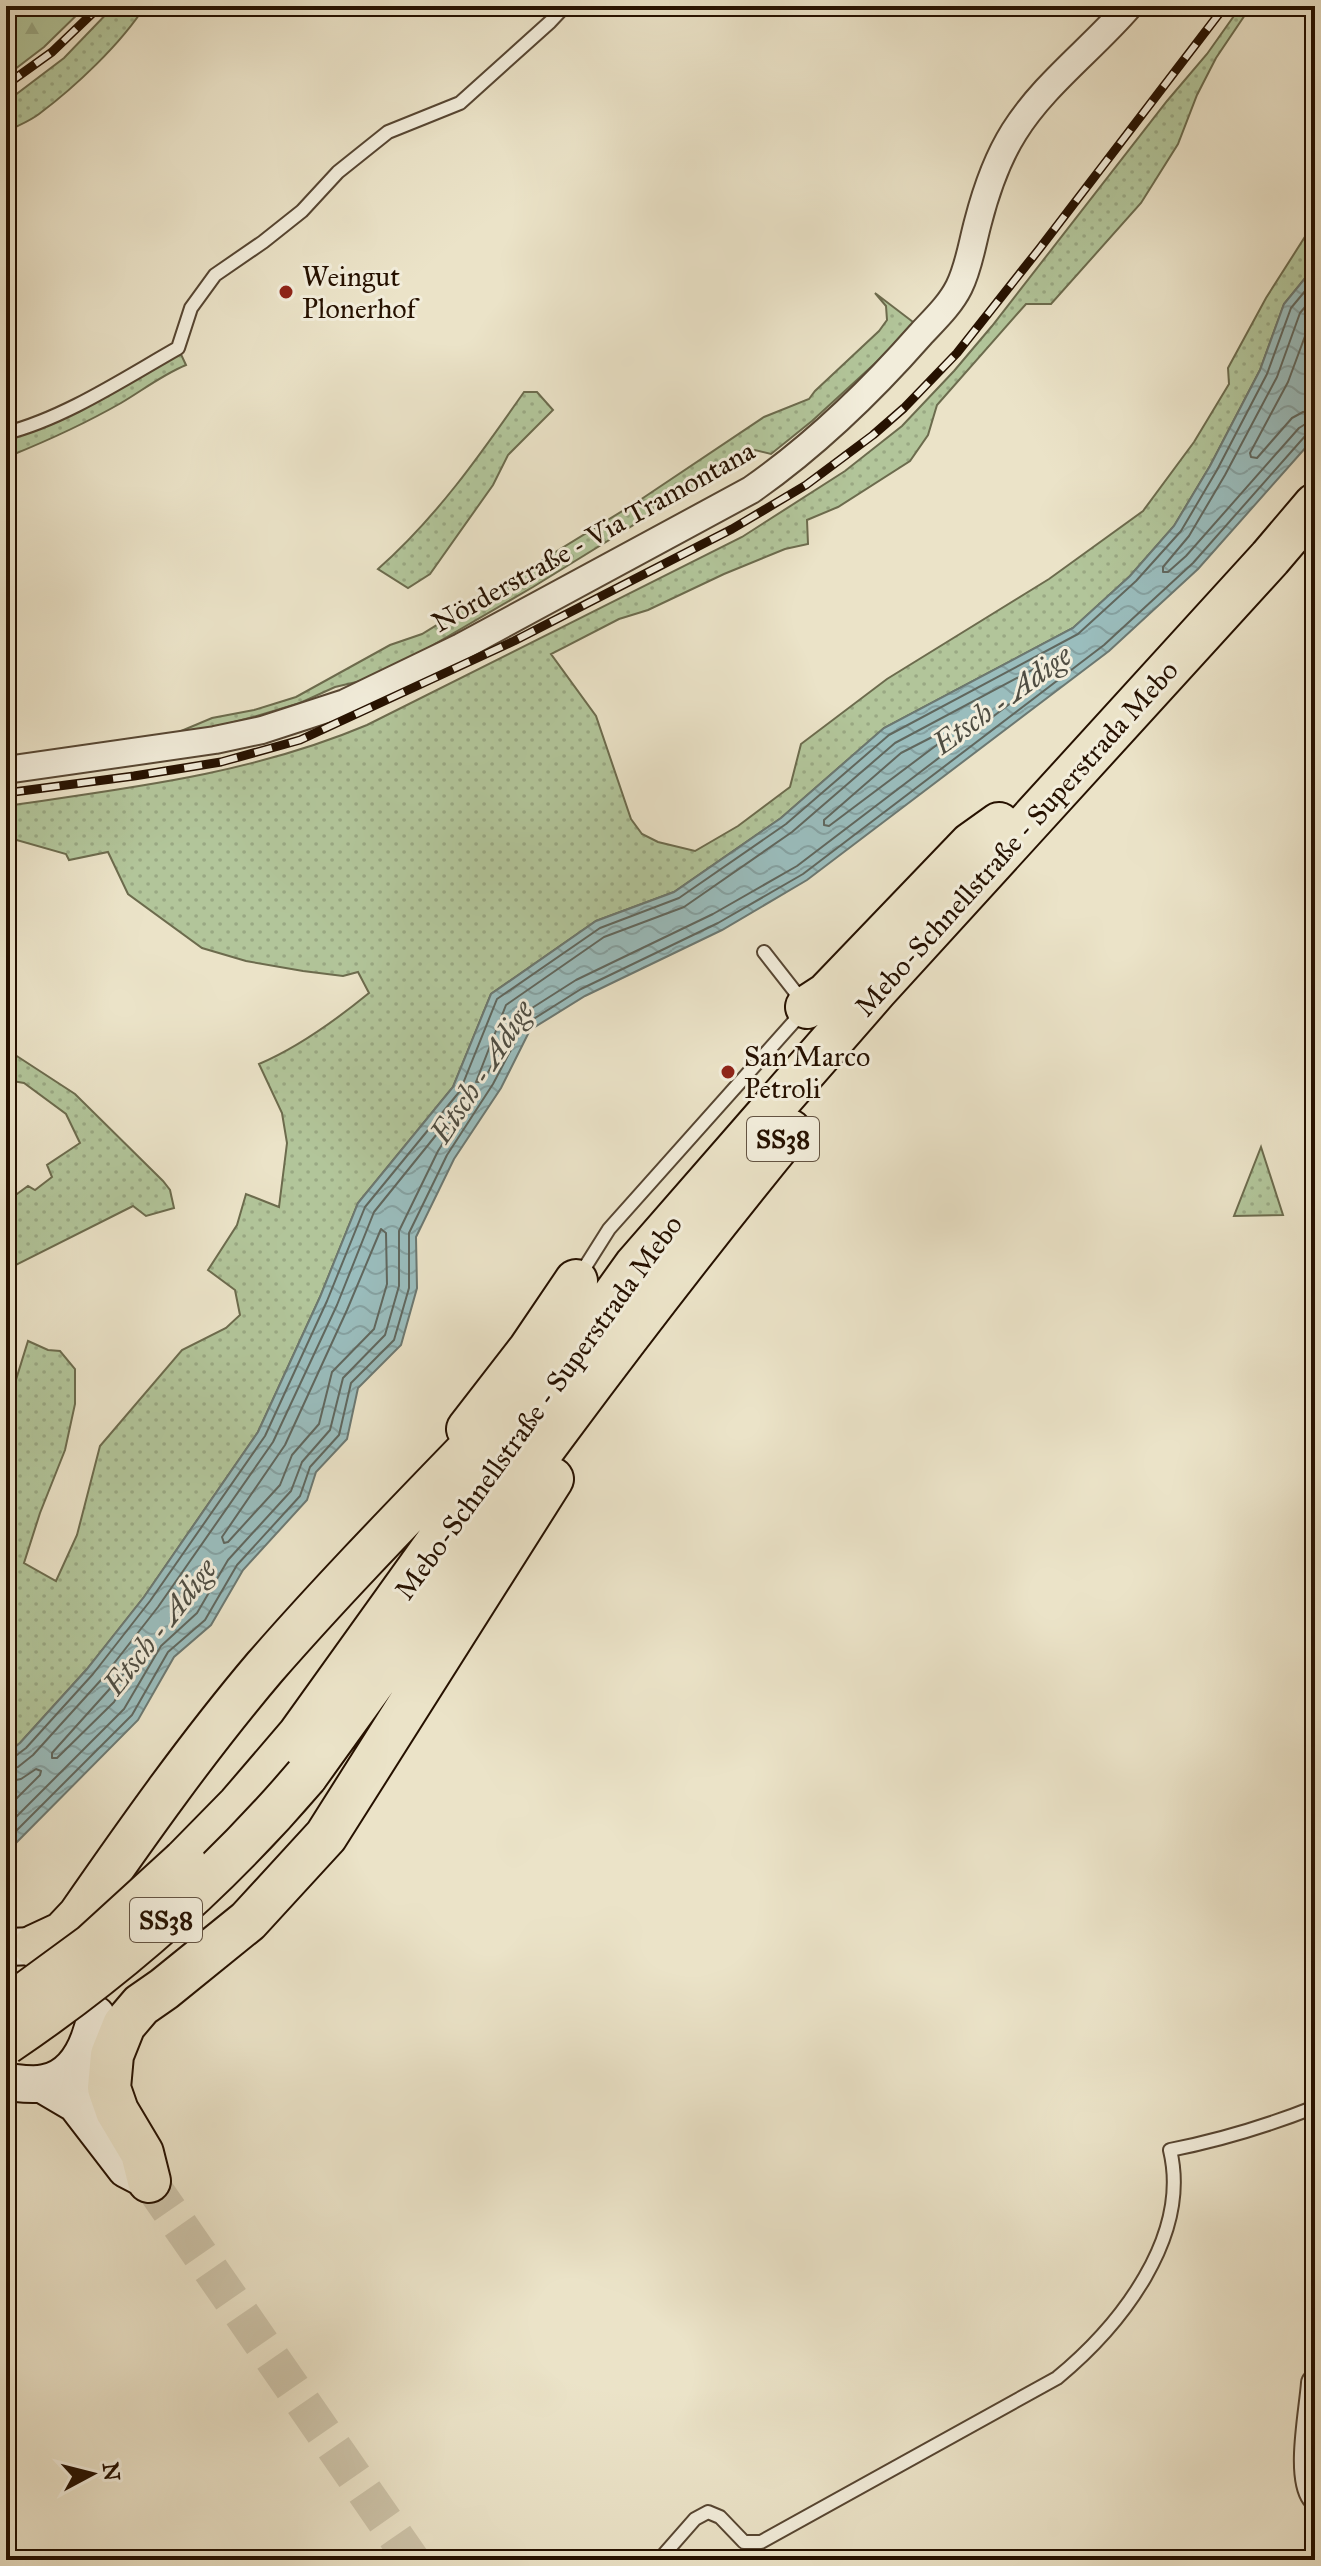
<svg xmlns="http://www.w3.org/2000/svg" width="1321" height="2566" font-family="'IM FELL Great Primer',serif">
	<defs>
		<pattern id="grass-dots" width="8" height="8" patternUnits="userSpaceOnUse" patternTransform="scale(2)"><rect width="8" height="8" fill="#b2c59a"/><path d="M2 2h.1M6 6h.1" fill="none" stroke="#99a883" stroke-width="1.8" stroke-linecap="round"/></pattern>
		<pattern id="forest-firs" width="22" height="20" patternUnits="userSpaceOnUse" patternTransform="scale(2)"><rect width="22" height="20" fill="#b2c59a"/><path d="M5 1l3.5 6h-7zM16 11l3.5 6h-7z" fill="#99a883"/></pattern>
		<pattern id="water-waves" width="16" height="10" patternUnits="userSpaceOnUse" patternTransform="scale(2)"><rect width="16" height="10" fill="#9abdbd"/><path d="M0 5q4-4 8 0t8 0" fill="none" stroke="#85a1a1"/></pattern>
	</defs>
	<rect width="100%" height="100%" fill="#ebe3c8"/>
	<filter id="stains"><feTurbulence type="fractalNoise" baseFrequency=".0025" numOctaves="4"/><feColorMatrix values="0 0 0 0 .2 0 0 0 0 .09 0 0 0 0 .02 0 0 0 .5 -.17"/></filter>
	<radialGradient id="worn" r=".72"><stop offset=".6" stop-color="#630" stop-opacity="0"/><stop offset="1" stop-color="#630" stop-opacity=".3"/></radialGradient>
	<!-- grass -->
	<path fill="url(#grass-dots)" stroke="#6c6b4d" stroke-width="2" d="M114,6h31c-24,38 -70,81 -106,108 -9,7 -22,12 -33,18v-30l58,-44z
		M1241,6h10l-35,52 -19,37 -19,49 -37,59 -90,101h-25l-89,101 -9,30 -18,26 -72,46 -31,13 1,24 -23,5 -61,25 -76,36 -29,9 -68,35 45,62 35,103 11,15 16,8 37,9 43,-25 52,-39 11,-43 86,-65 162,-100 94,-68 51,-69 35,-58 -1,-16 38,-70 49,-77v45l-31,38 -24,66 -50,96 -36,60 -44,50 -57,52 -189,100 -103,90 -107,74 -78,29 -105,73 -38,93 -95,116 -38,94 -62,135 -114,165 -57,72 -67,74 -14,11v-342l22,-71 20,9 12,1 15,18v35l-10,46 -25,63 -16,50 32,18 21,-46 23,-89 82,-96 44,-22 14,-13 -5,-25 -27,-20 29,-45 9,-31 33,13 8,-64 -5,-30 -23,-49c40,-17 77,-44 110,-71l-11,-21 -15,4 -40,-5 -57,-10 -44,-13 -74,-54 -20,-42 -39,8 -3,-6 -60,-17v-31c124,-18 245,-32 361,-81l375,-188 103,-66 57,-45 52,-55 38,-45 175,-225 40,-47z
		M875,293l42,32 -105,96 -41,33 -16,-4 -222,137 -155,90 -43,10 -35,16 -47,14 -46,12 -33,5 38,-16 42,-8 42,-13 94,-52 32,-11 215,-132 127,-85 45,-18 6,-8 64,-60 8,-11 -1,-14z
		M178,348l8,17c-24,10 -43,25 -65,38 -35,20 -72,37 -109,52l1,23h-7v-45l19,-5z
		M524,392h13l16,18 -45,45 -15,30 -63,89 -22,14 -30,-19c58,-51 102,-114 146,-177z
		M6,1049l69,45 88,87 7,9 4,18 -28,8 -13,-10 -127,64v-68l22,-16 7,4 17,-13 -5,-12 33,-22 -14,-29 -42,-31 -18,-3z
		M1261,1147l22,68 -49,1z"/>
	<!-- forest -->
	<path fill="url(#forest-firs)" stroke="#6c6b4d" stroke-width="2" d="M6,6h80l-42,41 -38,29z"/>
	<!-- water -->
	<path fill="url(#water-waves)" stroke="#6c7871" stroke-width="2" d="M1315,266v171l-117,132 -89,82 -302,229 -85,50 -137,66 -55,34 -29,58 -47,71 -38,78 1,51 -16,57 -43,43 -11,51 -31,33 -9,28 -64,70 -32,55 -37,32 -36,63 -132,133v-99l14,-11 67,-74 57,-72 114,-165 62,-135 38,-94 95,-116 38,-93 105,-73 78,-29 107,-74 103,-90 189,-100 57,-52 44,-50 36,-60 50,-96 24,-66z"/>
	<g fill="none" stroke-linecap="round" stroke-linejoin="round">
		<!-- shore -->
		<path stroke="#60675e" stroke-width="2" d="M1315,295l-15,18 -23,64 -52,98 -36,61 -26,31v5h5l18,-16 113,-128 8,-5 8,-1
			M1315,314l-4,6 -23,62 -38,71 1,4 6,1 35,-40 11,-6 12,-2
			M1062,654l5,2 -1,5 -269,205 -84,48 -137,66 -55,35 -6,6 -32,61h-7l30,-77 98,-68 80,-30 108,-75 103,-89z
			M938,734l5,2 -1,5 -113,85 -5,-1v-5l77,-67z
			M381,1229l5,4 1,51 -13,45 -42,43 -13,52 -27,31 -12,30 -52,57 -4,1 -2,-6 63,-92 62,-135z
			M203,1567l3,1 1,4 -20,34 -10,9h-4l-1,-6z
			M124,1673l4,5 -14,24 -57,56h-5v-5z
			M6,1760l7,-2 13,-10 67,-74 57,-73 115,-165 62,-135 38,-94 95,-116 37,-92 103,-71 79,-30 107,-74 103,-89 189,-101 58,-53 45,-50 36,-61 50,-96 24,-66 24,-29
			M6,1770l12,-3 15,-12 68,-75 57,-73 115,-165 64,-137 37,-93 71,-88h6l1,5 -14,22 -39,80v55l-14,49 -42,43 -13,52 -28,32 -11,29 -63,69 -31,53 -36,33 -37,63 -118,118
			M6,1782l15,-3 15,-10 5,2 -1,4 -34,34
			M6,1841l126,-126 36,-63 37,-32 32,-55 63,-69 10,-29 29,-32 12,-52 43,-43 15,-52v-55l38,-78 46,-71 31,-59 57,-36 137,-66 85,-49 301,-229 89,-82 113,-128 9,-3"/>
		<!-- secondary-tunnel -->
		<path stroke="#cdc4aa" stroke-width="36" stroke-dasharray="36 18" stroke-linecap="butt" d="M149,2181l263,379"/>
		<defs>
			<path id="service" d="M6,433c59,-15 119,-55 172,-85l13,-40 24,-33 48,-33 39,-31 36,-39 50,-40 72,-29 90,-81 15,-16
				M580,1275l29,-46 198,-222 -43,-55
				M659,2560l36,-41 13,-7 12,5 24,25h17l296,-164c63,-52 134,-141 113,-228 51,-10 97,-24 145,-43"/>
			<path id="minor" d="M6,770l209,-30 47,-10 83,-27 116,-56 290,-157c63,-44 119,-98 170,-156 14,-15 29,-29 38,-47 10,-20 13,-43 19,-65 8,-31 19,-63 36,-90 30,-48 78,-83 115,-126
				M1315,2383c-2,28 -15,92 0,113"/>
			<path id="secondary" d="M6,1947l29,-1 26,10
				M85,2051c-2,38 9,52 30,82
				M6,2082c12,1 27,4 39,1 32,-6 45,-39 51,-68
				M42,2084l34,20 50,65 23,12"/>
			<path id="trunk" d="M807,1007l20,-13 144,-150 28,-20
				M468,1429l62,-80 46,-68
				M306,1776c157,-218 313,-437 484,-645
				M184,1861l55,-56 60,-70 337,-470 240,-275 394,-432 45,-53
				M35,1946l28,-13 16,-17c59,-85 119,-170 186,-249 76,-87 158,-170 238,-253
				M149,2181l-7,-28 -25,-42 -8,-23 3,-33 12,-30 17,-20 23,-16 84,-68 78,-85 226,-357"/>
		</defs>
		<!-- service casing -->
		<use href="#service" stroke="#574632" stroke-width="16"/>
		<!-- minor casing -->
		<use href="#minor" stroke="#574632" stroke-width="30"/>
		<!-- secondary casing -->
		<use href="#secondary" stroke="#261100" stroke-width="40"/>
		<!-- trunk casing -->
		<use href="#trunk" stroke="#261100" stroke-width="46"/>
		<!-- service -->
		<use href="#service" stroke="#f2eddb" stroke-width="12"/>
		<!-- minor -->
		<use href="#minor" stroke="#f2eddb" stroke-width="26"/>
		<!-- secondary -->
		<use href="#secondary" stroke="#f2eddb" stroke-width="36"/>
		<!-- trunk -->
		<use href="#trunk" stroke="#ebe3c8" stroke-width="42"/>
		<defs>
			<path id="rail" d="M6,85l46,-33 48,-46
				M6,793l128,-17 87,-14 79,-22 214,-99 218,-112 74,-44 67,-50 31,-27 53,-55 83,-105 185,-242"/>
		</defs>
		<!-- rail casing -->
		<use href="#rail" stroke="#261100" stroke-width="9"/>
		<!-- rail -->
		<use href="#rail" stroke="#f2eddb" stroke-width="6" stroke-dasharray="18" stroke-linecap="butt"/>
		<defs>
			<path id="trunk-bridge" d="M6,2008l86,-63 92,-84
				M6,2043c111,-75 213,-165 300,-267"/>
		</defs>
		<!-- trunk-bridge casing -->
		<use href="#trunk-bridge" stroke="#261100" stroke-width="46" stroke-linecap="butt"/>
		<!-- trunk-bridge -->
		<use href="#trunk-bridge" stroke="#ebe3c8" stroke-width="42"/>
	</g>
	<!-- markers -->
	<g fill="#8f2418" stroke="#f2eddb" stroke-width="3">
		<circle cx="286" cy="292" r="8"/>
		<circle cx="728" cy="1072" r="8"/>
	</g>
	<g text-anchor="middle" stroke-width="6" stroke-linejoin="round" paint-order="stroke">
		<!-- shield labels -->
		<g fill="#f2eddb" stroke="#635342" stroke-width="2">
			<rect x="747" y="1117" width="72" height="44" rx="6"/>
			<rect x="130" y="1898" width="72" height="44" rx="6"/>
		</g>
		<g font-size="26" font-weight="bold" fill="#261100">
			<text x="783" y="1148">SS38</text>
			<text x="166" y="1929">SS38</text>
		</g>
		<!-- poi labels -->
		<g font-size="28" fill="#261100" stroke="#f2eddb" text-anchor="start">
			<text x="302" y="286">Weingut<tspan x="302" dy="32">Plonerhof</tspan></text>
			<text x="744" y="1066">San Marco<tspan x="744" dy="32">Petroli</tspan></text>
		</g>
		<!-- street labels -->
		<g font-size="28" fill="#261100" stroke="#f2eddb">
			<text transform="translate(593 536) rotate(-29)" y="10">Nörderstraße - Via Tramontana</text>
			<text transform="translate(1016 838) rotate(-48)" y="10">Mebo-Schnellstraße - Superstrada Mebo</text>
			<text transform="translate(538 1407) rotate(-54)" y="10">Mebo-Schnellstraße - Superstrada Mebo</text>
		</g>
		<!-- water labels -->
		<g font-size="30" font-style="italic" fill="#4f4d42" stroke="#f2eddb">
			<text transform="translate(1002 700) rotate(-36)" y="10">Etsch - Adige</text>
			<text transform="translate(482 1072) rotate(-57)" y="10">Etsch - Adige</text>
			<text transform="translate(160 1627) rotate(-52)" y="10">Etsch - Adige</text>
		</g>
	</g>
	<!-- margin -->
	<rect width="1321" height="2566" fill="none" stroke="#ebe3c8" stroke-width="32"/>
	<rect x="8" y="8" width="1305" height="2550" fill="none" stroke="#261100" stroke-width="4"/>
	<rect x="16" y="16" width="1289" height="2534" fill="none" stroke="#261100" stroke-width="2"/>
	<!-- north arrow -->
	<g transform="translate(92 2474) rotate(83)" stroke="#f2eddb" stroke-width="6" paint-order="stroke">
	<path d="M0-6L14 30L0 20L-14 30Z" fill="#261100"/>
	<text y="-12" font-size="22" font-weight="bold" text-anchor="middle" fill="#261100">N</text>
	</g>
	<rect width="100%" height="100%" filter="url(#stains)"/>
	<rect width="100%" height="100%" fill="url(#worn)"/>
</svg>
